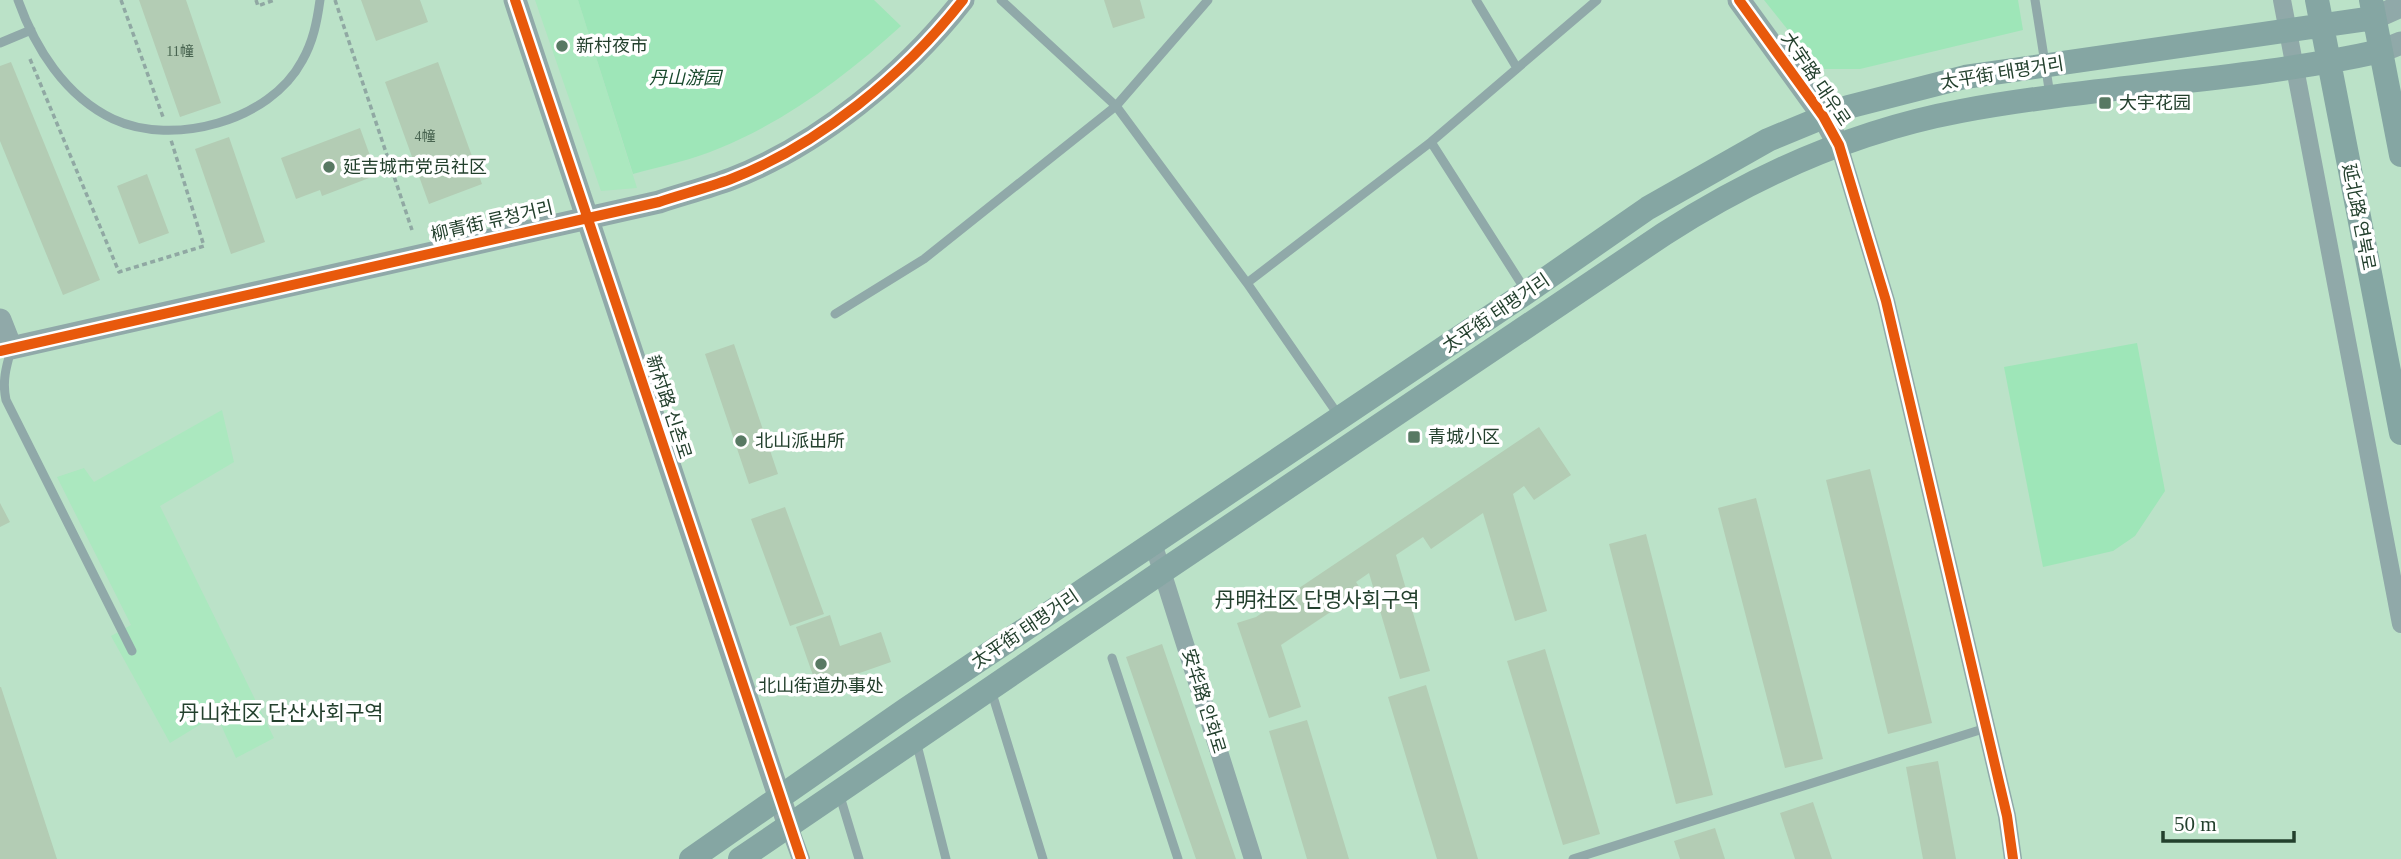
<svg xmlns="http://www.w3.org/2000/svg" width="2401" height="859" font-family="'Times New Roman','Noto Sans SC','Noto Sans KR',serif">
	<rect width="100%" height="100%" fill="#bbe2c8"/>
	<!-- built -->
	<path fill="#abe8bf" d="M535,0h43l59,188 -36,3z
		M222,410l12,52 -74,44 114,232 -38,20 -15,-33 -15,-4 -36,22 -59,-107 20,-11 -74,-148 27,-9 10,14z"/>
	<!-- green -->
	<path fill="#9ee6b8" d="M578,0h296l27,26c-54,49 -113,94 -181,122 -28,12 -58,18 -87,26z
		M1764,0h254l5,30 -163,39h-41z
		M2137,343l28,148 -30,45 -22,15 -70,16 -39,-200z"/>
	<!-- building -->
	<path fill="#b3ccb4" d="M139,0h47l35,103 -41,14z
		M361,0h59l8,22 -52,19z
		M1104,0h36l5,18 -32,10z
		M11,62l89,218 -37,15 -63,-154v-75z
		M438,62l44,122 -53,20 -44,-122z
		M360,128l17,47 -55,21 -2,-6 -24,9 -15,-41z
		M229,137l36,105 -34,12 -36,-105z
		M147,174l22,59 -30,11 -22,-58z
		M734,344l44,130 -29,10 -44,-130z
		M1539,427l32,48 -37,25 -10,-14 -11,8 34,117 -32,10 -32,-108 -52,36 -8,-12 -27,18 34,116 -30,8 -31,-106 -13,9 6,9 -81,54 20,62 -32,11 -32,-95 19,-6z
		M1870,469l62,254 -44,11 -62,-254z
		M1756,498l67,261 -38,9 -67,-260z
		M0,503l10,19 -10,5z
		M785,507l39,107 -34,12 -39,-107z
		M1646,534l67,261 -37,9 -67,-260z
		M830,615l10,31 41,-14 10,30 -63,22 -13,-3 -19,-54z
		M1162,644l74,215h-40l-70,-202z
		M1545,649l55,185 -37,11 -56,-184z
		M1426,685l52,174h-41l-49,-162z
		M0,687h1l56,172h-57z
		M1307,720l42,139h-42l-38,-128z
		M1938,761l18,98h-33l-17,-92z
		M1813,802l19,57h-37l-15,-46z
		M1715,828l10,31h-45l-6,-18z"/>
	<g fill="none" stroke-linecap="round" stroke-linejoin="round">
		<!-- path -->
		<path stroke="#90a8a3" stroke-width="3.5" stroke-dasharray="5 3.5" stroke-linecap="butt" d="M121,0l42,117
			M256,0l2,6 16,-6
			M335,0l77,230
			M30,59l89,213 85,-26 -33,-106"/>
		<!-- service -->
		<path stroke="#90a9a9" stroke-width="9" d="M18,0c17,48 47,96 95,119 60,28 157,2 189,-58 11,-19 15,-39 18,-61
			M1001,0l115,106 131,177 92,133
			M1476,0l41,68
			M2035,0l15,95
			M0,43l31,-13
			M1431,142l95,149
			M1247,283l184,-141 166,-142
			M835,314l89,-55 192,-153 92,-106
			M11,350c-5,17 -9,32 -5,50l126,251
			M1112,658l66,201
			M991,690l52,169
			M916,741l30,118
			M839,793l20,66
			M1573,859l413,-131"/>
		<!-- minor -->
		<path stroke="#90a9a9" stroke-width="18" d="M2282,0l119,624
			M1839,145l47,156 121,515 6,43
			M1153,543l100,316
			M789,826l12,33"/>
		<!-- tertiary -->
		<path stroke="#90a9a9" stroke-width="23" d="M515,0l274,826
			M1739,0l84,116 16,29
			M2374,18l27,-12
			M2381,51l20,-8
			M0,320l11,28 648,-146c24,-8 48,-14 72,-23 88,-34 174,-105 232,-179"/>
		<!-- secondary -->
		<path stroke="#85a6a3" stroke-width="24" d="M2317,0l84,433
			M2371,0l30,155
			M691,859l214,-149 622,-418 121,-84 120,-68 80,-33 117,-30 409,-59
			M740,859l423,-288 501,-337c90,-58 190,-103 297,-123 139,-26 282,-29 420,-60"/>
		<defs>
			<path id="cycleway" d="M515,0l286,859
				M1739,0l84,116 16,29 47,156 121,515 6,43
				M0,351l659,-149c24,-8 48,-14 72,-23 88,-34 174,-105 232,-179"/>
		</defs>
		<!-- cycleway casing -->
		<use href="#cycleway" stroke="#fff" stroke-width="15"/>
		<!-- cycleway -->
		<use href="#cycleway" stroke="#e8590c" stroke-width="10"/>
	</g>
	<!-- markers -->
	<g fill="#587963" stroke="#fff" stroke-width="2.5">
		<circle cx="562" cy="46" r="7"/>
		<rect x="2098" y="96" width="14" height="14" rx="3.5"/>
		<circle cx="329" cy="167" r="7"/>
		<rect x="1407" y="430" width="14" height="14" rx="3.5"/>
		<circle cx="741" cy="441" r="7"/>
		<circle cx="821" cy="664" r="7"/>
	</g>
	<g text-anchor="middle" stroke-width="7" stroke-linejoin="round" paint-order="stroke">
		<!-- number labels -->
		<g font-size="14" fill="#486450">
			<text x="180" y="56">11幢</text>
			<text x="425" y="141">4幢</text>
		</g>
		<!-- poi labels -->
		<g font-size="18" fill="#23402d" stroke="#fff" text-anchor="start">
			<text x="576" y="52">新村夜市</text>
			<text x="2119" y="109">大宇花园</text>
			<text x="343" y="173">延吉城市党员社区</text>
			<text x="1428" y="443">青城小区</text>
			<text x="755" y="447">北山派出所</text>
			<text x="821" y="692" text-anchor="middle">北山街道办事处</text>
		</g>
		<!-- street labels -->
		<g font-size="18" fill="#23402d" stroke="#fff">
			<text transform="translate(2002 73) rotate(-9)" y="6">太平街 태평거리</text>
			<text transform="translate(1816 79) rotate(56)" y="6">大宇路 대우로</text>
			<text transform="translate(2359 217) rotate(79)" y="6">延北路 연북로</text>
			<text transform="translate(492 221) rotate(-13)" y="6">柳青街 류청거리</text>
			<text transform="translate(1496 313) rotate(-34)" y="6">太平街 태평거리</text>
			<text transform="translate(669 407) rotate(72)" y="6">新村路 신촌로</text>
			<text transform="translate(1025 629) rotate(-34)" y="6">太平街 태평거리</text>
			<text transform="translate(1204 701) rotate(73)" y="6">安华路 안화로</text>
		</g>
		<!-- park labels -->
		<g font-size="18" font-style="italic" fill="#194a2d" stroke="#fff">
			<text x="685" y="84">丹山游园</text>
		</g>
		<!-- quarter labels -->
		<g font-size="21" fill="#23402d" stroke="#fff">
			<text x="1317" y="607">丹明社区 단명사회구역</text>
			<text x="281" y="720">丹山社区 단산사회구역</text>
		</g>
	</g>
	<!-- scale -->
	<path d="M2163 831v10h131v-10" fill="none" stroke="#23402d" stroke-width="3.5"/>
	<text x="2174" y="831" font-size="21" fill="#23402d" stroke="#ffffff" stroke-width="5" paint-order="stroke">50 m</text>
</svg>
